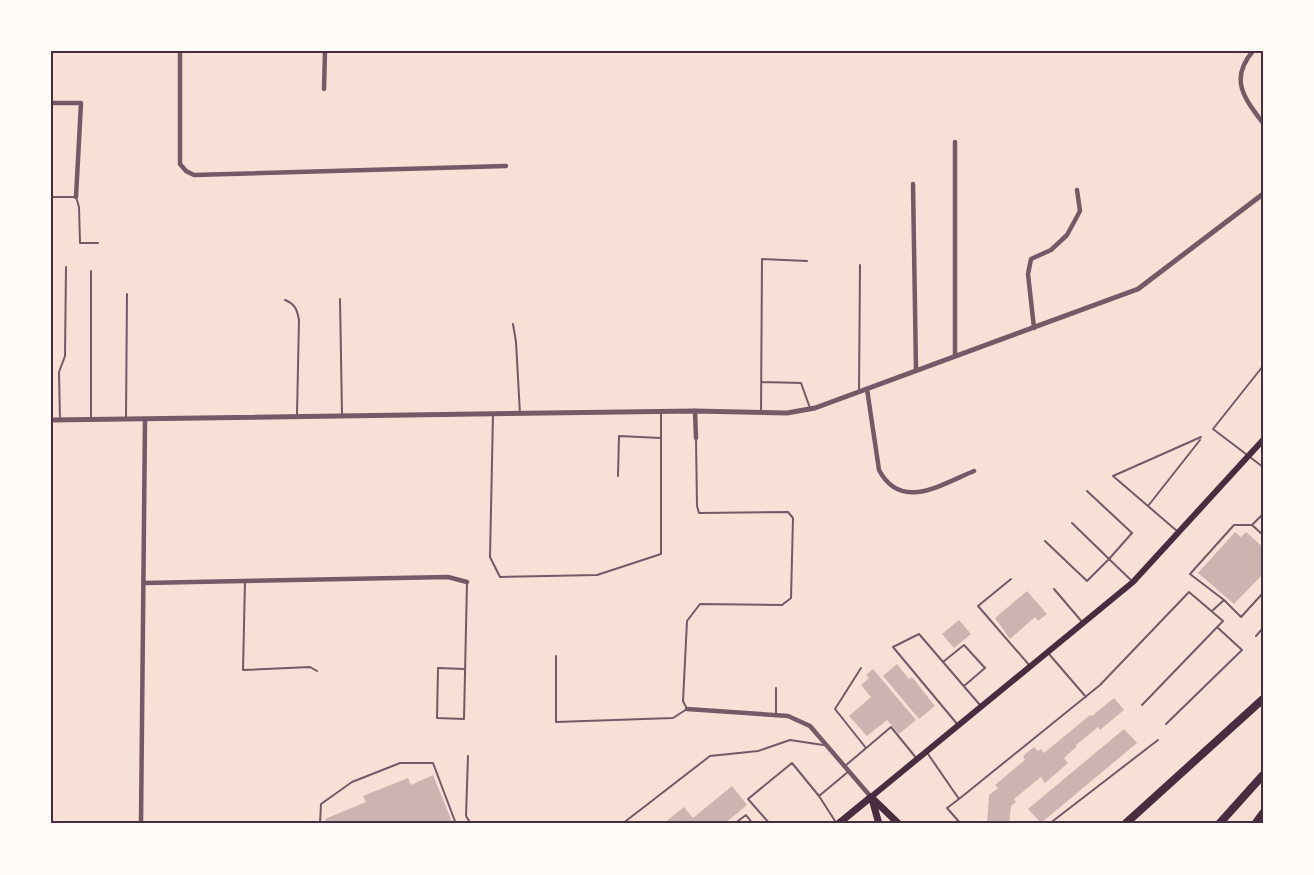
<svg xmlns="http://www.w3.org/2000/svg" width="1314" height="875" font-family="'Sofia Sans Condensed',sans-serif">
	<rect width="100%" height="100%" fill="#f7e1d7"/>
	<!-- building -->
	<path fill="#ccb4b1" d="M1235,532l6,5 5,-5 17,15v27l-29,30 -36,-31z
		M1027,591l20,23 -9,7 -3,-4 -25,22 -15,-21z
		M959,620l12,14 -17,14 -12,-14z
		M897,664l12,15 3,-2 23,29 -16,13 -36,-43z
		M873,669l43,51 -17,14 -12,-14 -20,16 -18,-20 22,-19 -10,-12 8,-7 -3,-3z
		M1114,698l10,12 -24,20 -2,-3 -22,18 1,1 -13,12 4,5 -23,20 -4,-6 -27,22 2,3 -5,4 -2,18h-22l2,-29 9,-7 -3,-3 30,-25 -2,-4 11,-9 4,4 3,-2 3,4 46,-38 2,1z
		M1124,729l13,14 -96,80 -13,-14z
		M433,775l20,49h-126l-2,-5 41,-17 -3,-6 45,-18 3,7z
		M732,786l15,19 -23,19h-61l21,-17 9,11z"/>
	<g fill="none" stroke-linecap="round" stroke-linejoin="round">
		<!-- service -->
		<path stroke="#755966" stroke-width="2" d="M51,197h25l3,10 1,36h18
			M340,299l2,115
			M285,300c10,4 12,9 14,20l-2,94
			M513,324l3,18 4,72
			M1263,366l-50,63 50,38
			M762,382l39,1 9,25
			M859,392l1,-127
			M761,412l1,-153 45,2
			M493,414l-3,143 10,20 97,-2 64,-21v-141
			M126,417l1,-123
			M60,420l-1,-48 6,-16 1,-89
			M91,420v-149
			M618,476l1,-40 42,2
			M1148,506l52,-66
			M1072,523l37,36 23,-26 -45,-42
			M1252,525l11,-11
			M1177,531l-64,-55 88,-39
			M1045,541l42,40 22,-22 24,23
			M1011,579l-33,27 52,60
			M245,581l-2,89 67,-3 7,4
			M1054,589l29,34
			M1224,600l17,17 22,-24
			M1212,611l12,-11 -34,-26 44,-49h18l11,10
			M1256,636l7,-8
			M1049,654l37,43
			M556,656v66l117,-4 14,-9 -4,-8 4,-80 13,-17 82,1 9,-7 2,-80 -5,-6 -89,1 -2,-7 -1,-68
			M943,662l21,-17 21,23 -21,18
			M861,668l-26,41 31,39
			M465,669l-27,-1 -1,50 27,1 3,-137
			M776,715v-27
			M1166,724l76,-74 -25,-23
			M958,725l-65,-78 26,-13 61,71
			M928,754l31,45 -12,9 14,16
			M468,756l-2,60 5,8
			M845,766l46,-39 26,32
			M819,796l30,-25
			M959,799l141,-114 89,-93 34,29 -81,84
			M320,824l1,-20 31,-22 48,-19h33l23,61
			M622,824l88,-68 48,-5 32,-11 33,5
			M734,824l12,-9 7,9
			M770,824l-22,-25 44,-36 27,33 18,28
			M1049,824l109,-84"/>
		<!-- minor -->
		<path stroke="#755966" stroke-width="4.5" d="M180,51v113l6,7 8,4 312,-9
			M1253,51c-24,28 -9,47 10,72
			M324,89l1,-38
			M51,103h30l-5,94
			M913,184l3,186
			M1034,328l-6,-54 3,-15 20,-9 16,-15 13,-24 -3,-21
			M955,356v-214
			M867,389l12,81c22,42 63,14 95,1
			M695,411l1,27
			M144,583l304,-6 19,5
			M687,709l101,7 22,10 61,71
			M141,823l4,-403
			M113,824h60"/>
		<!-- tertiary -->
		<path stroke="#755966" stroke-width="5" d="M51,420l644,-9 92,2 28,-5 323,-119 125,-95"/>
		<!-- secondary -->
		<path stroke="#4a2c40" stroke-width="6" d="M871,797l262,-215 130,-142"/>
		<!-- primary -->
		<path stroke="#4a2c40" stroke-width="7" d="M871,797l28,27
			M872,799l7,25
			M838,824l33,-27"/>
		<!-- motorway -->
		<path stroke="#4a2c40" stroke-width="8" d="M1125,824l138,-125
			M1219,824l44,-49
			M1255,824l8,-11"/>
	</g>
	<!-- border -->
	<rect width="1314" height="875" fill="none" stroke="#fffaf5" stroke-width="105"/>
	<rect x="52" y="52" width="1210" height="770" fill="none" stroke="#4a2c40" stroke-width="2"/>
</svg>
